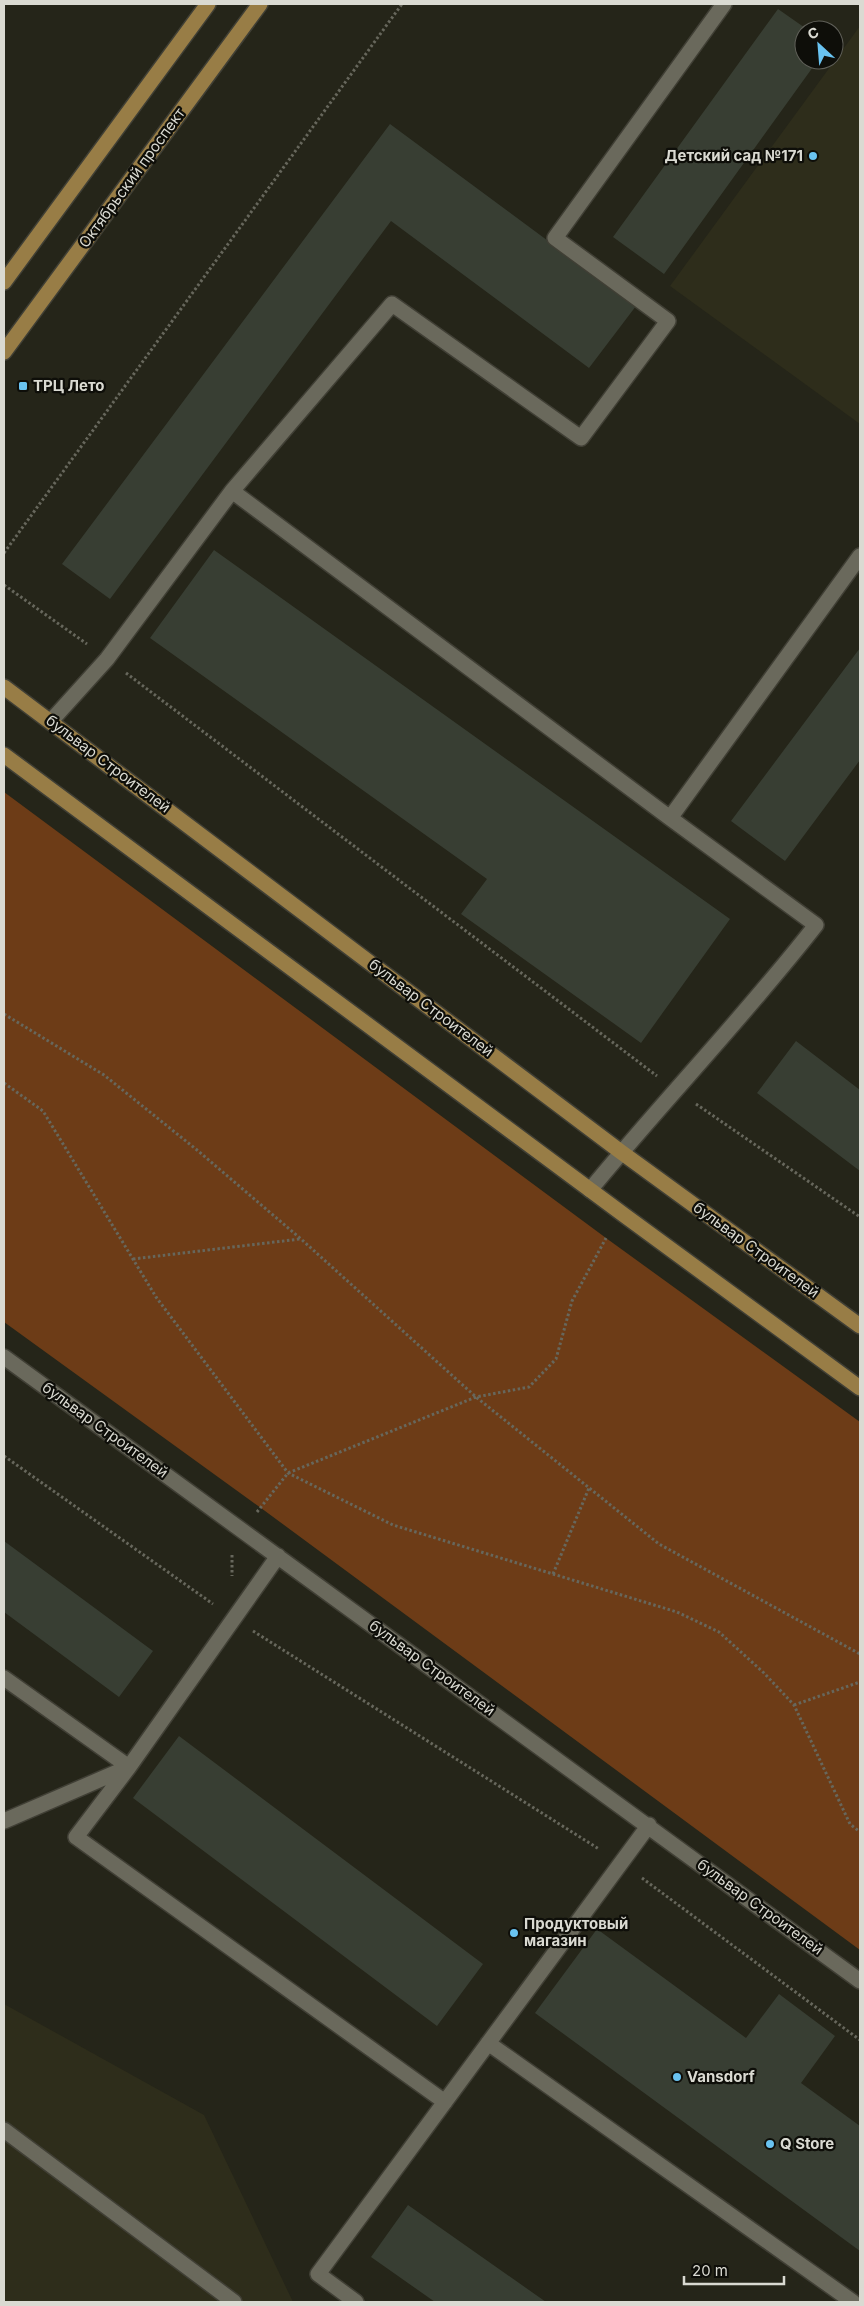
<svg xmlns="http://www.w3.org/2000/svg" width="864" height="2306" font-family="Inter,sans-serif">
	<rect width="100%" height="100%" fill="#252519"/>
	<!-- built -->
	<path fill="#2e2d1b" d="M860,26v398l-190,-138z
		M4,2004l200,111 89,187h-289z"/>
	<!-- green -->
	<path fill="#6d3c17" d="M4,792l602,446 254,184v528l-599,-442 -257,-186z"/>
	<!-- building -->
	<path fill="#383e33" d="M778,9l30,21h-4v30h14l-154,214 -51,-37z
		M390,124l246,182 -47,62 -198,-147 -281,378 -48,-35z
		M214,550l516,369 -89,124 -180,-129 26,-35 -337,-241z
		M860,648v112l-75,101 -54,-40z
		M796,1041l64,49v81l-103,-78z
		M4,1541l149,110 -34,46 -115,-85z
		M179,1736l304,228 -46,62 -304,-228z
		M597,1929l149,109 33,-44 56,42 -34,47 59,43v125l-325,-238z
		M408,2205l138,97h-111l-64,-45z"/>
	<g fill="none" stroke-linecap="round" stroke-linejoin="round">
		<defs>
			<path id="minor" d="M232,491l160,-187 189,134 87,-117 -113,-83 169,-234
				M51,721l56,-62 125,-168 438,327 146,107c-71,91 -152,175 -226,265
				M670,818l190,-262
				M4,1357l856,624
				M4,1678l125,89 -53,70 369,265
				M4,1821l125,-54 149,-211
				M488,2043l365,259
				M4,2130l230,172
				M356,2302l-38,-28 331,-449"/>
			<path id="major" d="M4,282l204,-278
				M4,352l256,-348
				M4,687l617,465 239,174
				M4,755l620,460 236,173"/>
		</defs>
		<!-- minor casing -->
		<use href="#minor" stroke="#403f35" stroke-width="18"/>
		<!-- major casing -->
		<use href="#major" stroke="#403f35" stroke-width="18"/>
		<!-- path -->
		<path stroke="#67675c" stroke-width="3" stroke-dasharray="2.5 2.5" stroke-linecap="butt" d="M4,553l398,-549
			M4,585l83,59
			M126,673l531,403
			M4,1014l100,61 93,75 104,89 175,158 183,147 201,110
			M4,1083l39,28 113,186 132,176 105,52 284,87 42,20 45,41 30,32 56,119 10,8
			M696,1104l164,113
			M133,1259l167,-20
			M4,1456l209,148
			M257,1512l31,-39 188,-76 53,-10 27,-28 16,-58 34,-63
			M232,1555v21
			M553,1574l36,-86
			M253,1631l346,218
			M794,1705l66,-23
			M642,1878l218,162"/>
		<!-- minor -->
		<use href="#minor" stroke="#6a695c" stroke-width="15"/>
		<!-- major -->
		<use href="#major" stroke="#987d46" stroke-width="15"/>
	</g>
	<!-- markers -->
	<g fill="#69c3f1" stroke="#0e0e09" stroke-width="2">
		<circle cx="813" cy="156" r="5"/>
		<rect x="18" y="381" width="10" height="10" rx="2.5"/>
		<circle cx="514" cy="1933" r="5"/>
		<circle cx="677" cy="2077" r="5"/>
		<circle cx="770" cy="2144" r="5"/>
	</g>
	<g text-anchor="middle" stroke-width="4.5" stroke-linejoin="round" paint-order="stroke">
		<!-- poi labels -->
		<g font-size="15" font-weight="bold" fill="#dadad2" stroke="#0e0e09" text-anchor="start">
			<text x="803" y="161" text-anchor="end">Детский сад №171</text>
			<text x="33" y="391">ТРЦ Лето</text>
			<text x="524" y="1929">Продуктовый<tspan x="524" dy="17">магазин</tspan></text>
			<text x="687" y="2082">Vansdorf</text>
			<text x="780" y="2149">Q Store</text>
		</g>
		<!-- street labels -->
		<g font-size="15" fill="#dadad2" stroke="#0e0e09">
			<text transform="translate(132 178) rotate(-54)" y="5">Октябрьский проспект</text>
			<text transform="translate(108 764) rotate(37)" y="5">бульвар Строителей</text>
			<text transform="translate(431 1008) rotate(37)" y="5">бульвар Строителей</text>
			<text transform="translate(756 1250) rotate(36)" y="5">бульвар Строителей</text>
			<text transform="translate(105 1430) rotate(36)" y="5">бульвар Строителей</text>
			<text transform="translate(432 1668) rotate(36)" y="5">бульвар Строителей</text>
			<text transform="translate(760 1907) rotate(36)" y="5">бульвар Строителей</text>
		</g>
	</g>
	<!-- border -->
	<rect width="864" height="2306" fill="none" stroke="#dadad2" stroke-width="10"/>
	<!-- north arrow -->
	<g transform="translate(819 45) rotate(334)"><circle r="24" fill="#0e0e09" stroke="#606059"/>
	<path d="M0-4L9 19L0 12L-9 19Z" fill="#69c3f1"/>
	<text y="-8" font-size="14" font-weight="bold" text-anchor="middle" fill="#dadad2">С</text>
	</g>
	<!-- scale -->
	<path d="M684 2276v8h100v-8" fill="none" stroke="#dadad2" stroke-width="2.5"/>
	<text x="692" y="2276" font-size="15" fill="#dadad2" stroke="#0e0e09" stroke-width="4" paint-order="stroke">20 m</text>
</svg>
